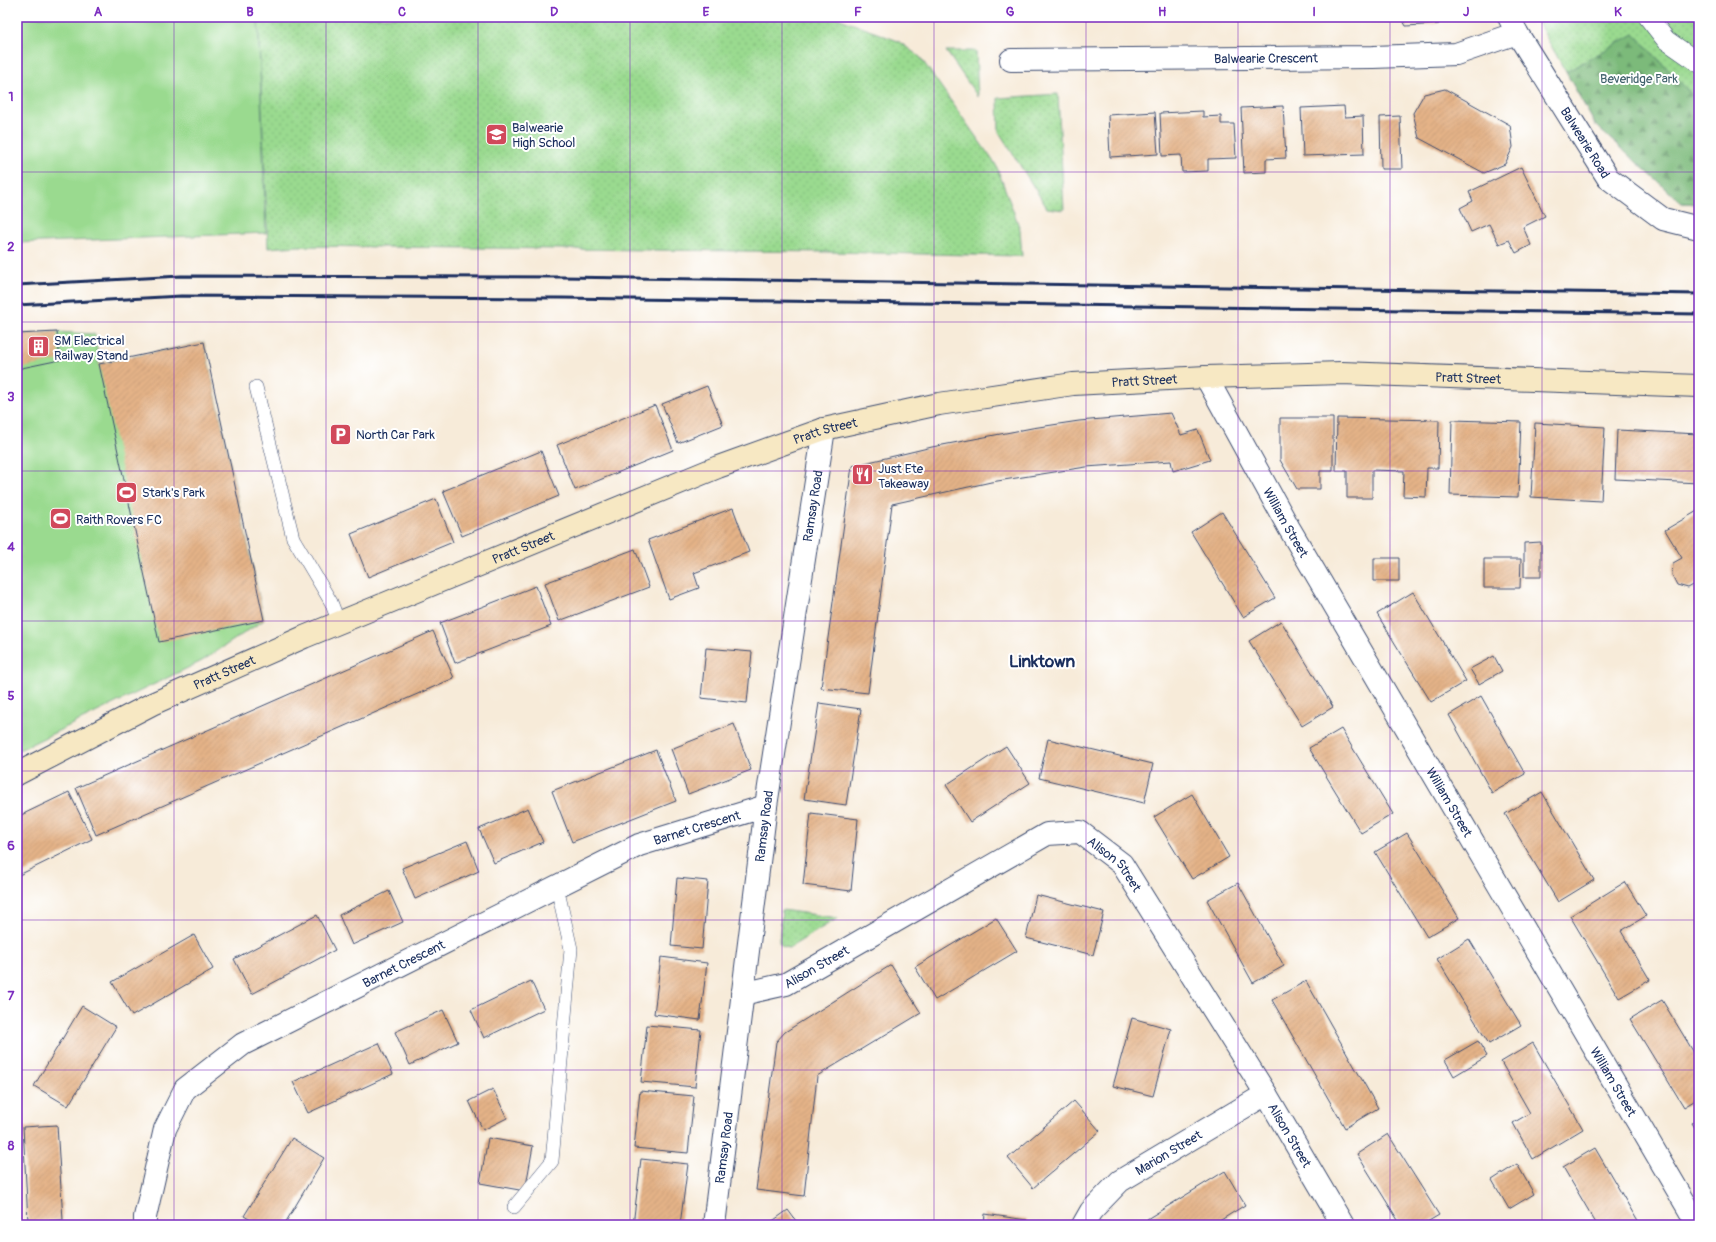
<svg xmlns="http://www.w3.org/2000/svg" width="1716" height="1242" font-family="Pangolin,sans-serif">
	<defs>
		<pattern id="green-dots" width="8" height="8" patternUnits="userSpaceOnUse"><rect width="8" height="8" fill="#9ada8f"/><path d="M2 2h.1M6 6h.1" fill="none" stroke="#84bb7e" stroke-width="1.8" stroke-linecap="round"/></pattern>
		<pattern id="forest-firs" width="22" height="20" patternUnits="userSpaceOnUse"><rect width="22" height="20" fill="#7bba7a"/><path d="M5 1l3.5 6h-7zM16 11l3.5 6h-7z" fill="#649867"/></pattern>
		<pattern id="building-hatch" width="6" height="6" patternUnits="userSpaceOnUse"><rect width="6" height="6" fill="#e4b287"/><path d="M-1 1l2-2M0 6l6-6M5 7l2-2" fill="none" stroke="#c39977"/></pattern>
	</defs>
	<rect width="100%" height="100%" fill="#fff"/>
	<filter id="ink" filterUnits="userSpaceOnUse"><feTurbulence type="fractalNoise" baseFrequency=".025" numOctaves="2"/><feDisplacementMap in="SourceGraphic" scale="8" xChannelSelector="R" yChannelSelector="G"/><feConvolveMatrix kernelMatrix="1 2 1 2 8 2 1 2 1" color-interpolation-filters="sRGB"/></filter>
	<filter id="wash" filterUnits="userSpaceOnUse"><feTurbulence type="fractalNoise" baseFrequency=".012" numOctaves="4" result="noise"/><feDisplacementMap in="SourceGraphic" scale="16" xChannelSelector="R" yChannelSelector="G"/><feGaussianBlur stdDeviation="0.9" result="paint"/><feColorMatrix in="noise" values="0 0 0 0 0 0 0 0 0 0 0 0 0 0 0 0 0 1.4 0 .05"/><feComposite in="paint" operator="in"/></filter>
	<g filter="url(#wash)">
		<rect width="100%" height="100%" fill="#f7ebd9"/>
		<!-- green -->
		<path fill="url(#green-dots)" stroke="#5a8476" d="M258,17h577l63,24 22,16 76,108 24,64 2,27 -196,-4 -527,-6 -31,2z
			M1535,17h164v187l-17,-1 -86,-77z
			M946,51h30l2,46z
			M1058,94l6,116 -17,-2 -48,-76 -1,-34z
			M782,910l56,8 -49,30 -7,-2 -3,-4z"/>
		<!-- forest -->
		<path fill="url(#forest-firs)" stroke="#4b746c" d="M1634,34l65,68v102l-17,-1 -86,-77 -30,-54z"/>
		<!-- pitch -->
		<path fill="#9ada8f" stroke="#5a8476" d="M17,17h241l8,216 -249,10z
			M57,332l38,2 4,30 105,-22 60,278 -62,41 -185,90v-417z"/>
		<g id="blocks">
			<!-- building -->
			<path fill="url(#building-hatch)" d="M1401,17h34l4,7 -33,2z
				M1445,89l65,36 3,22 -8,17 -21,9 -65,-35 -6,-25 11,-19z
				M1283,106l3,52 -20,1v13l-22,1 -3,-65z
				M1344,106l1,11 18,-1 1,38 -61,2 -2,-48z
				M1203,111v6l18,-1v8h13l2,34 -28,1v12l-26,1 -1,-17 -19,1 -2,-43z
				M1155,112l3,42 -48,3 -2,-42z
				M1400,116l2,53h-21l-1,-52z
				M1521,167l24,49 -22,11 8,18 -15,8 -7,-13 -10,4 -10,-20 -18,8 -11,-24 13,-7 -4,-9z
				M57,332l3,28 -43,9v-35z
				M204,342l60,278 -105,22 -60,-278z
				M707,386l16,39 -45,18 -16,-39z
				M655,405l18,45 -98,40 -18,-45z
				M1171,413l10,22 17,-5 12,30 -37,11 -2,-10 -85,6 -95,15 -99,22 -24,189 -47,-5 31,-222 80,-19 100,-19 47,-7z
				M1280,418h53v53h-13v18h-23l-17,-29z
				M1337,418l102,2 -1,48h-11l-1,29 -23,-1 1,-25 -32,-1v28h-25v-27h-11z
				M1452,420l69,2 -3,75 -68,-2z
				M1535,423l70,4 -4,74 -70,-4z
				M1617,430l82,4v49l-84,-4z
				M541,451l18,45 -97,40 -19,-45z
				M436,499l17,43 -85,35 -17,-43z
				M733,508l16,44 -55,21 5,15 -30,11 -21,-59z
				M1699,510v76l-2,-3 -9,5 -11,-3 -5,-10 1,-12 9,-5 -17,-28z
				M1222,512l53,86 -32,19 -52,-85z
				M1541,542v35h-17v-34z
				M635,549l14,38 -90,34 -14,-38z
				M1374,558h25v23h-25z
				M1484,559h37l-1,29h-36z
				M536,586l15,40 -96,37 -15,-40z
				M1413,592l53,89 -35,21 -54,-88z
				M1281,621l52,86 -31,19 -53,-85z
				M433,631l21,47 -358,157 -20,-47z
				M706,648l46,4 -5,51 -46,-5z
				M1494,656l8,15 -23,13 -9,-15z
				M1481,696l44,78 -33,19 -43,-78z
				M819,703l42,6 -15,96 -42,-6z
				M734,724l17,46 -63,24 -17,-45z
				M1341,729l52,85 -32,19 -52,-85z
				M1048,739l105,25 -9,39 -105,-25z
				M1006,746l24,37 -60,39 -24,-37z
				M656,750l20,51 -104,41 -20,-51z
				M69,792l23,47 -75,37v-59z
				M1542,792l52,88 -36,22 -53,-88z
				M1192,794l37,63 -37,22 -38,-62z
				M528,808l15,34 -49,21 -15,-34z
				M811,813l47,6 -7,72 -48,-6z
				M1407,833l52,85 -32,19 -52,-85z
				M467,841l12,30 -64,28 -13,-31z
				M677,878l31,3 -6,68 -31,-3z
				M1625,882l21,34 -25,15 29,49 -31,18 -49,-82z
				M1238,883l46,83 -31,17 -46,-83z
				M389,891l14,31 -51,23 -13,-30z
				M1036,895l68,17 -11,43 -67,-17z
				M317,915l18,35 -83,44 -18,-35z
				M996,918l21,33 -82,49 -20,-33z
				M194,935l19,34 -81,47 -20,-34z
				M1469,939l52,86 -32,19 -52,-85z
				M661,957l46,6 -7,57 -46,-6z
				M891,965l30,48 -104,63 -13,120 -48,-6 20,-148 9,-10z
				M531,981l13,28 -60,29 -13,-28z
				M1306,981l72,127 -33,20 -73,-128z
				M1662,1000l37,61v37l-15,9 -54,-88z
				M82,1006l34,21 -48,79 -34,-20z
				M443,1010l15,32 -48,23 -15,-33z
				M1132,1018l39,11 -18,67 -40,-10z
				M647,1025l54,5 -6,57 -54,-5z
				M1478,1041l9,15 -33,20 -9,-16z
				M379,1043l14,31 -85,39 -15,-31z
				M1533,1043l50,86 -50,30 -20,-36 17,-10 -29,-51z
				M493,1089l14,29 -24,12 -14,-29z
				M640,1091l54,5 -6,57 -54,-5z
				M1074,1101l26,30 -67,57 -25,-30z
				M1699,1119v15l-7,-11z
				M57,1125l6,95 -35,2 -5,-95z
				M1388,1134l51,81 -17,10h-21l-44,-71z
				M292,1138l32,20 -40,67h-25l-15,-9z
				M488,1138l45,8 -8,45 -45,-8z
				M1595,1148l45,77h-43l-34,-58z
				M641,1159l47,5 -8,61h-47z
				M1517,1164l17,30 -25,15 -17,-29z
				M1225,1171l20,34 -32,20h-62l-4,-6z
				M788,1210l11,15h-32z
				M985,1214l42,6 -1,5h-42z"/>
		</g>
	</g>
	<g filter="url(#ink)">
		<use href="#blocks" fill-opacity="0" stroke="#3c4b70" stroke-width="1"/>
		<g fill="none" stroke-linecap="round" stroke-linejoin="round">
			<defs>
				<path id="service" d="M256,387l37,151 38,64 8,21
					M514,1207l38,-46 19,-212 -14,-62"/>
				<path id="pedestrian" d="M1648,17l18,23 33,23"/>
				<g id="minor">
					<path id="s1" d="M1509,17l8,16 91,145 55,41 36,9"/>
					<path id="s2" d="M1011,60l362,-3 83,-3 61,-21"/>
					<path id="s3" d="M1206,377l83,151 409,697"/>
					<path id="s4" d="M742,994l44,-10 261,-150 33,-2 42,32 144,230 77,131"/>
					<path id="s5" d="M145,1225v-8l20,-88 20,-40 58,-45 396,-199 127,-39"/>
					<path id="s6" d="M714,1225l52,-419 58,-377"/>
					<path id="s7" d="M1083,1225l8,-14 29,-30 146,-87"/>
				</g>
				<g id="secondary">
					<path id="s8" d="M17,774l135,-70 152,-67 414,-170 106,-38 115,-25 134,-20 133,-7 136,-4 357,13"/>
				</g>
			</defs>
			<!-- service casing -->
			<use href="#service" stroke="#3c4b70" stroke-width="14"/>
			<!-- pedestrian casing -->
			<use href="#pedestrian" stroke="#3c4b70" stroke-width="20"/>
			<!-- minor casing -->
			<use href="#minor" stroke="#3c4b70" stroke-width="24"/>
			<!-- secondary casing -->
			<use href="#secondary" stroke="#3c4b70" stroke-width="24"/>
			<!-- service -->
			<use href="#service" stroke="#fff" stroke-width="13"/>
			<!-- pedestrian -->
			<use href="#pedestrian" stroke="#fff" stroke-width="19"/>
			<!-- minor -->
			<use href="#minor" stroke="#fff" stroke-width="22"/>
			<!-- secondary -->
			<use href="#secondary" stroke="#f7e8c3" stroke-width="22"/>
			<!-- rail -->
			<path stroke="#1b2f5e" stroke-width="3" d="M17,285l164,-9 381,1 1137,17
				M17,305l164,-9 381,2 1137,16"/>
		</g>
	</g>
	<!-- grid -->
	<path fill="none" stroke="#7b2cbf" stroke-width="1" stroke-opacity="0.55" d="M174,17v1208M326,17v1208M478,17v1208M630,17v1208M782,17v1208M934,17v1208M1086,17v1208M1238,17v1208M1390,17v1208M1542,17v1208M17,172h1682M17,322h1682M17,471h1682M17,621h1682M17,771h1682M17,920h1682M17,1070h1682"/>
	<!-- icons -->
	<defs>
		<symbol id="school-square" viewBox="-11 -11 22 22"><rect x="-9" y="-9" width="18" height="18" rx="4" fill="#d1495b" stroke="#fff"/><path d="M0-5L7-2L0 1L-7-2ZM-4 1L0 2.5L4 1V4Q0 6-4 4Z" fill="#fff"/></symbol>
		<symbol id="building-square" viewBox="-11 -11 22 22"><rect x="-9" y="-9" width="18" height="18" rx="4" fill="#d1495b" stroke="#fff"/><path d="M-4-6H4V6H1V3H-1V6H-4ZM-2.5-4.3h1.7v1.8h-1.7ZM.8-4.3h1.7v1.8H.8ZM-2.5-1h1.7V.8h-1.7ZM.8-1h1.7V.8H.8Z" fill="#fff"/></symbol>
		<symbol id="parking-square" viewBox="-11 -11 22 22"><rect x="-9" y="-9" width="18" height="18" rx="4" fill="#d1495b" stroke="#fff"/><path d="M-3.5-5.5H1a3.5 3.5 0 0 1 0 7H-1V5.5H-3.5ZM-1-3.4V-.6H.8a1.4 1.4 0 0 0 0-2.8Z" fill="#fff"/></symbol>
		<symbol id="restaurant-square" viewBox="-11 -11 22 22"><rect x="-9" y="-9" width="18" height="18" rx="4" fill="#d1495b" stroke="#fff"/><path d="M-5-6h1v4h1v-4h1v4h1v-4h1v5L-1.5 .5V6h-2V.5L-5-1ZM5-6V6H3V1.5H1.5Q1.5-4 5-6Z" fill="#fff"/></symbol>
		<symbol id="stadium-square" viewBox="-11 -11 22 22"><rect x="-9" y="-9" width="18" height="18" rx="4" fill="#d1495b" stroke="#fff"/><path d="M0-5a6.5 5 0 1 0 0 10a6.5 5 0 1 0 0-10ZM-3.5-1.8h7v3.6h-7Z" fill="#fff"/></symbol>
	</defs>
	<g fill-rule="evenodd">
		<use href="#school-square" x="484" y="122" width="25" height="25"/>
		<use href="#building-square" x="26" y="334" width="25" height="25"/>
		<use href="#parking-square" x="328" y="422" width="25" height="25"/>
		<use href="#restaurant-square" x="850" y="462" width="25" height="25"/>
		<use href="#stadium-square" x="114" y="480" width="25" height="25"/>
		<use href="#stadium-square" x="48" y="506" width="25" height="25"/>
	</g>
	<g text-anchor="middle" stroke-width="4" stroke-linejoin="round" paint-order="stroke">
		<!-- street labels -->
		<g font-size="13" fill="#1b2f5e" stroke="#fff">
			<text dy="5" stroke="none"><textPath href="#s2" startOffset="255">Balwearie Crescent</textPath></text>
			<text dy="5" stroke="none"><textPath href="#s1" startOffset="147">Balwearie Road</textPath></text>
			<text dy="5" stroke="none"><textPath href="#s8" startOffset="1527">Pratt Street</textPath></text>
			<text dy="5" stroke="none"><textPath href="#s8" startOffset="1203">Pratt Street</textPath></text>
			<text dy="5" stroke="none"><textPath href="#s8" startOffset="879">Pratt Street</textPath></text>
			<text dy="5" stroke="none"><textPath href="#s6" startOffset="726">Ramsay Road</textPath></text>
			<text dy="5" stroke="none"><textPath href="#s3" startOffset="166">William Street</textPath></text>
			<text dy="5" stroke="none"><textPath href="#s8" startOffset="555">Pratt Street</textPath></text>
			<text dy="5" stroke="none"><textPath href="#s8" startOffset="231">Pratt Street</textPath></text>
			<text dy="5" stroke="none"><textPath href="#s3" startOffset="490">William Street</textPath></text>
			<text dy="5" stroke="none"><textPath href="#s6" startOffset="402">Ramsay Road</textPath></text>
			<text dy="5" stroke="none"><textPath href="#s5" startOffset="720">Barnet Crescent</textPath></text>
			<text dy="5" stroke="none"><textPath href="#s4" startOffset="427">Alison Street</textPath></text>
			<text dy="5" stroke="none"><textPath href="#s5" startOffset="396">Barnet Crescent</textPath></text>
			<text dy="5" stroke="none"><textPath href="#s4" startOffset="80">Alison Street</textPath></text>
			<text dy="5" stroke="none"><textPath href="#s3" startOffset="814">William Street</textPath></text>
			<text dy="5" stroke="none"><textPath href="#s4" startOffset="751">Alison Street</textPath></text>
			<text dy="5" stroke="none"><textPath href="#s6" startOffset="78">Ramsay Road</textPath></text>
			<text dy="5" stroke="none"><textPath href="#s7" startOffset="114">Marion Street</textPath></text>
		</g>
		<!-- park labels -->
		<g font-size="13" fill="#41626d" stroke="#fff">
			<text x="1639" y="83">Beveridge Park</text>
		</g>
		<!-- poi labels -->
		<g font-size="13" fill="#1b2f5e" stroke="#fff" text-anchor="start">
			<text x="512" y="132">Balwearie<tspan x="512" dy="15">High School</tspan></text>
			<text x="54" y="345">SM Electrical<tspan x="54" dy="15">Railway Stand</tspan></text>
			<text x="356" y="439">North Car Park</text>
			<text x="878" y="473">Just Ete<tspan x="878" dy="15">Takeaway</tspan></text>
			<text x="142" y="497">Stark's Park</text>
			<text x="76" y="524">Raith Rovers FC</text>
		</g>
		<!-- district labels -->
		<g font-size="17" font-weight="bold" fill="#1b2f5e" stroke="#fff">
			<text x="1042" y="667">Linktown</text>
		</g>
	</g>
	<!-- margin -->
	<rect width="1716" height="1242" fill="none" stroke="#fff" stroke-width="44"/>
	<rect x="22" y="22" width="1672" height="1198" fill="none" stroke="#7b2cbf" stroke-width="1.5"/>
	<g font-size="13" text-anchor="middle" font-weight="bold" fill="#7b2cbf">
		<text x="98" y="16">A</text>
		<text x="250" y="16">B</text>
		<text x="402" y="16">C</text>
		<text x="554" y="16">D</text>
		<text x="706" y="16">E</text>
		<text x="858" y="16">F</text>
		<text x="1010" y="16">G</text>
		<text x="1162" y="16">H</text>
		<text x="1314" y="16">I</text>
		<text x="1466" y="16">J</text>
		<text x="1618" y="16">K</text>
		<text x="11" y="101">1</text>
		<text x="11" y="251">2</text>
		<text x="11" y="401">3</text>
		<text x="11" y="551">4</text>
		<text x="11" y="700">5</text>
		<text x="11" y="850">6</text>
		<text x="11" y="1000">7</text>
		<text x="11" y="1150">8</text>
	</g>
</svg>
